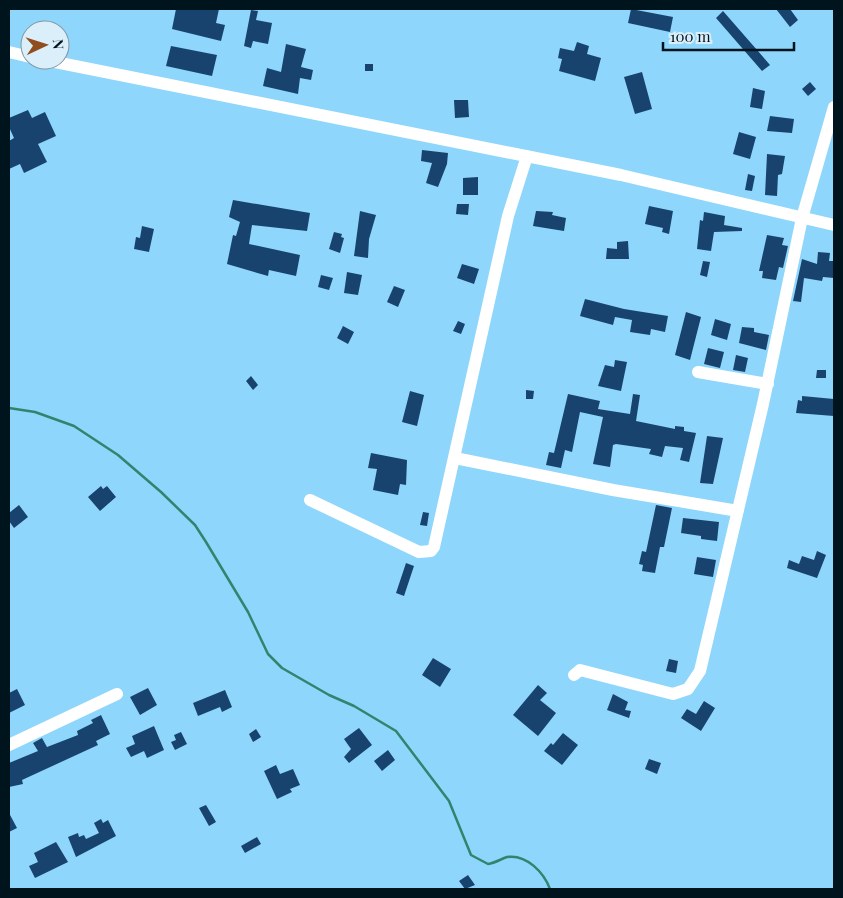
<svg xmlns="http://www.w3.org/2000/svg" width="843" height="898" font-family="'Playfair Display',serif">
	<rect width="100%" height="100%" fill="#8ed6fb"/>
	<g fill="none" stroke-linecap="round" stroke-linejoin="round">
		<!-- stream -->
		<path stroke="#31856e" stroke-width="2.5" d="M9,408l26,4 39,14 44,29 43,37 34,33 11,17 42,70 20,42 14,14 47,27 25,11 42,25 53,70 22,54 17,9c7,-1 13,-5 19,-7 20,-3 37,16 43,32"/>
	</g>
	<!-- building -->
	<path fill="#18436e" d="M176,9h43l-3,14 9,2 -4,16 -49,-12z
		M631,9l42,8 -3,15 -42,-9z
		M776,9h14l8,11 -8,7z
		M251,10l7,1 -2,9 16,3 -4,21 -15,-3 -2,7 -7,-2z
		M723,11l47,54 -8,6 -46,-53z
		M577,42l12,4 -2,8 14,4 -6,23 -36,-10 3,-12 -4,-1 2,-10 14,3z
		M286,44l20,5 -5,18 12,3 -2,10 -11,-2 -2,16 -35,-8 4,-18 14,4z
		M171,46l46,9 -5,21 -46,-10z
		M365,64h8v7h-8z
		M642,72l10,37 -17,5 -11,-37z
		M810,82l6,7 -8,7 -6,-7z
		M753,88l12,3 -3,18 -12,-2z
		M454,100h14l1,17 -14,1z
		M28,110l4,8 13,-6 11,24 -18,8 9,18 -23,11 -4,-9 -11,5v-28l5,-3 -5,-11v-9z
		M770,116l24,3 -2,14 -25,-2z
		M739,132l17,5 -6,22 -17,-5z
		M422,150l26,3 -1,11 -9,23 -12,-4 6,-20 -11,-2z
		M767,154l18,2 -3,18 -4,1 -1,21 -12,-1z
		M748,174l7,2 -3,15 -7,-1z
		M478,177v18h-15v-17z
		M233,200l77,13 -3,18 -55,-6 -3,19 51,11 -4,21 -27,-6 -1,6 -41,-12 6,-29 3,1 4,-14 -11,-5z
		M457,204h12l-1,11 -12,-1z
		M649,206l24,5 -4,23 -7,-2 1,-4 -18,-4z
		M360,211l16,4 -7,24 -1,19 -14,-2z
		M536,211l17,1 -1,3 14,3 -2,13 -31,-5z
		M704,212l21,4 -1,9 18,3v3l-28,1 -3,19 -14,-2 3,-29 3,1z
		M142,226l12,3 -5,23 -15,-3 2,-12 4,1z
		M334,232l8,2 -1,3 3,1 -4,15 -11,-4z
		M767,235l17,3 -2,7 6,1 -5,22 -4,-1 -3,13 -14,-2 1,-7h-4z
		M628,241l1,18h-23l1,-11 10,1v-7z
		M818,252l12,1 -1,8h5v17l-11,-1 -1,4 -18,-3 -3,24 -8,-1 9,-42 15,5z
		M703,261l7,1 -3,15 -7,-2z
		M462,264l17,5 -5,15 -17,-6z
		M347,272l15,3 -4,20 -14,-2z
		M321,275l12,3 -4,12 -11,-3z
		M394,286l11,4 -7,17 -11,-5z
		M585,299l39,10 44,7 -3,16 -14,-3 -1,6 -20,-3 2,-12 -17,-3 -2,8 -33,-9z
		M686,312l15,5 -11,43 -15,-5z
		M715,319l16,5 -4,16 -16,-5z
		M458,321l7,3 -4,10 -8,-3z
		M343,326l11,6 -6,12 -11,-6z
		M742,327l12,1v4l15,3 -3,15 -27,-7z
		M708,348l16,4 -4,16 -16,-4z
		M736,355l12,3 -3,14 -12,-2z
		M615,360l12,2 -6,29 -23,-5 7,-21 9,2z
		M817,370h9v8h-10z
		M251,376l7,9 -5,5 -7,-9z
		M526,390l8,1 -1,8h-7z
		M410,391l14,4 -7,31 -15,-4z
		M568,394l32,7 -2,8 32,5 3,-20 7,1 -4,26 39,8v-3l9,1v4l12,2 -7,29 -9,-2 3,-12 -18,-2 -3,11 -13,-3 2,-5 -35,-5 -3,1 -3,22 -17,-3 10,-47 -23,-5 -8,40 -7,-2 -4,18 -15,-3 3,-13 5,1z
		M802,396l32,3v17l-38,-3 2,-13 4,1z
		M707,436l16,2 -10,46 -13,-1z
		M371,453l36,7 -1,25 -6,-1 -2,11 -25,-5 4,-21 -9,-1z
		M101,486l2,3 4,-3 9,11 -16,14 -12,-14z
		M19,505l9,12 -14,11 -5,-7v-8z
		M656,505l16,3 -8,39h-4l-5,26 -13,-2 1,-6 -4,-1 3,-13 4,1z
		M423,512l6,1 -2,13 -7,-1z
		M683,518l36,4 -2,19 -16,-2v-3l-20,-3z
		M817,551l9,4 -9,23 -30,-10 2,-8 10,4 3,-8 12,4z
		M697,557l19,3 -3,17 -19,-3z
		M406,563l8,3 -10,30 -8,-3z
		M433,658l18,11 -11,18 -18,-12z
		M669,659l9,2 -2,12 -10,-2z
		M538,685l9,8 -7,7 16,13 -18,23 -25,-21z
		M148,688l9,17 -17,10 -10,-18z
		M17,689l8,16 -16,8v-20z
		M225,690l7,17 -10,5 -2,-5 -22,9 -5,-13z
		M613,694l15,8 -3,8 6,1 -2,7 -22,-8z
		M704,701l11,7 -14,23 -20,-13 6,-9 9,5z
		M101,715l9,19 -14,7 2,4 -76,35 1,4 -14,3v-24l29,-12 -5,-8 9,-5 5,9 31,-12 -1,-4 16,-8 -2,-3z
		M154,726l10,24 -17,8 -3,-7 -13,6 -5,-9 9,-4 -3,-8z
		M359,728l13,17 -23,18 -5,-6 7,-8 -7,-10z
		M256,729l5,8 -8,5 -4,-8z
		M181,732l6,12 -12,6 -4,-8 5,-2 -2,-5z
		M563,733l15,12 -16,20 -18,-14 7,-8 2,2z
		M388,750l7,10 -13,11 -8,-10z
		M649,759l12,4 -4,11 -12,-5z
		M276,765l4,9 13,-5 7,16 -10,4 2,3 -15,7 -13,-28z
		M206,805l10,17 -7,4 -10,-18z
		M9,813l8,15 -8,4z
		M101,819l2,4 5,-3 8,16 -40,21 -8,-20 10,-4 1,4 5,-2 2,4 13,-6 -5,-10z
		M257,837l4,7 -16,9 -4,-7z
		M56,842l12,20 -33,16 -6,-12 9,-4 -4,-9z
		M468,875l7,10 -10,4 -6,-8z"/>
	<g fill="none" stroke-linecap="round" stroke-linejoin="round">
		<!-- minor -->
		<path stroke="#fff" stroke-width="12" d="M9,52l21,5
			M45,60l576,115 213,50
			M698,372l70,12
			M455,458l158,32 125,21
			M310,500l109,52 12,-1 3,-4 74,-331 19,-60
			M574,675l6,-5 93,24 15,-5 12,-18 63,-267 39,-186 32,-111
			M9,745l108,-51"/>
	</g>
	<!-- border -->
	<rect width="843" height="898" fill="none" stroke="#00141e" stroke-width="20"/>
	<!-- north arrow -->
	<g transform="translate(45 45) rotate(86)"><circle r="24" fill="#dbeffb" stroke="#8397a3"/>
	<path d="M0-4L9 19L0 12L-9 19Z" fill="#904d1e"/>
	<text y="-8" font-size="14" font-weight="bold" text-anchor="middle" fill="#00141e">N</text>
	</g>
	<!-- scale -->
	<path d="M663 42v8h131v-8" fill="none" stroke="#00141e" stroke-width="2.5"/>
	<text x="670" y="42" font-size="15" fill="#00141e" stroke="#dbeffb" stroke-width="4" paint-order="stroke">100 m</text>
</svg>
